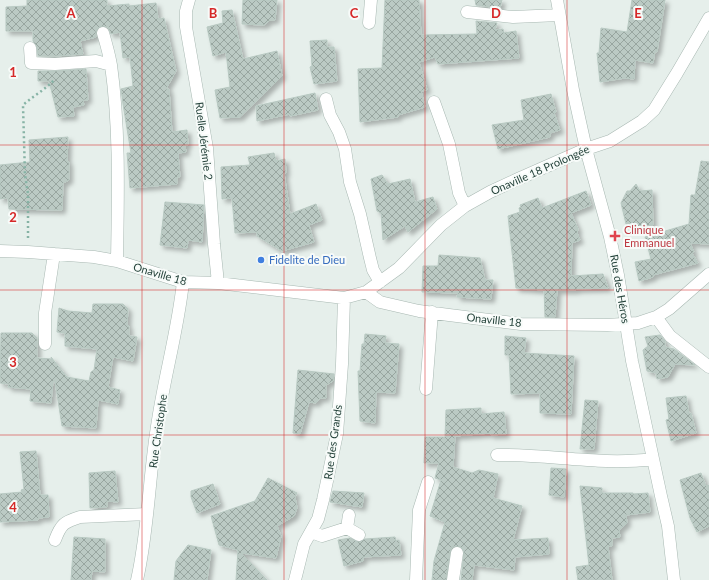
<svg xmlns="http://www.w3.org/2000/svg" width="709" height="580" font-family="Lato,sans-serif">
	<defs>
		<pattern id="building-cross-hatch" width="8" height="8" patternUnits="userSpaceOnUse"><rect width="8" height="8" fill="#bbcac4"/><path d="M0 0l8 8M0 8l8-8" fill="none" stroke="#98a6a0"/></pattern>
		<filter id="shadow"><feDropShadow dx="3.5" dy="3.5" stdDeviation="2" flood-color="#0004"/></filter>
	</defs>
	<rect width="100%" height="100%" fill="#e6efeb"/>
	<!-- building -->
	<path fill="url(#building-cross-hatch)" stroke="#b8c9c2" filter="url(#shadow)" d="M27,0h80v6l22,-2v2l27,-3 2,16 6,-1 12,53 -10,18h3l3,43 15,-2 1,15h-3l1,7 -8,1 2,24h-3v7l-47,4 -3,-35h4l-8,-49 -2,-15 12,-3 -3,-29 -7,1 -3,-26 -9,2 -3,-7 -7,-1 -5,5v6l-16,4 3,13 -28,2h-17l-1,-9 -4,-6v-10h-27v-24l21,-1z
		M243,0h34l-2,20h-5l-6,5 -22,-1z
		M385,0h34l2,35 56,-1 -1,-13 21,2 -2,7 8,-1 1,4 12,-2 3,27 -81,6 -3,-7 -16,5 8,28 -6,1 4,16 -27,8v2l-38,5 -2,-53 24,-1z
		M475,0h27l-2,8 -24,-3z
		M632,0h33l-8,52 -2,-1 -2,12 -18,-3 -1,19 -9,-1 -25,4 -3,-29h2l2,-25 26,4z
		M232,10l11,49 34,-8 5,25 -42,41 -20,1 -5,-28 15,-3 -4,-35 -13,4 -6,-29 16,-4 -1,-12z
		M327,40v7h7l3,34 -23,3 -4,-17 2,-1 -2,-25z
		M86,69l2,31h-5l1,5 -11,2 1,9 -16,1 -9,-36h-11v-10h18z
		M315,93l3,17 -28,6v-2l-33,7 -1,-15z
		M551,94l5,18 -2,1 6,17 -10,3v4l-52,12 -6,-24 32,-5 -3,-20z
		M68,137l-1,24 2,1v18l-6,3 -1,27 -53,-1 -1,-11 -8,1v-34l30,-3 -1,-22z
		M274,153l2,8 9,-2 1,14h-2l6,41 26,-10 6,16 -13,5 5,17 -32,9 -25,-15v-4l-22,1 -3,-35 -10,1 -1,-32 29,-2 -2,-8z
		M701,161l8,1v82l-19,-1 4,9 -2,1 6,10 -45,12v2l-14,4 -4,-19 16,-3 -6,-22 44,-13 2,-29h4z
		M382,175l6,9 22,-5 5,23 18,-5 4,12 -29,23 -3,-6 -22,14 -2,-27 -4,-2 -6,-32z
		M636,184l4,7 12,-1 1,35 -22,2v-3h-5l-5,-21 6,-12h3z
		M586,191l5,14 -20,8 7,16 -1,4 3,7 -8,3 -1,33 32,-2 5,14 -32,1v1h-19l-2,27h-10l-1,-27 -28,-2 -8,-72 12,-4 -1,-4 2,-1 -1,-2 18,-7 4,10z
		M165,202l39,3 -2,37 -14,-2 -1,8 -27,-3z
		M439,255l41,3 5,22h8l-2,19 -34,-2 1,-4 -36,-1 1,-26h15z
		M93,304h30l5,5 -1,16 2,1v10l8,1 -4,24 -20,-4 -5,30 12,3 -2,14 -20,-4 -2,28 -34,-2 -7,-45h-2l-2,22 -21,-2 1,-12 -23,-2 1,-3 -9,-1 1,-50h31l5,5v20l15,1 -1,-2 16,20 22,4 2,-9 3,-2 3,-21 -32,-3v-13l-8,-1 2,-24 9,3 24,2z
		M365,334l21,2 -1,7 14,1 -4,49 -19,-1 -1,31 -15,-2 -2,-50h2l2,-27h2z
		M660,335l5,6v6l9,2 21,16 -20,-1 -7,13 -11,2 -1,-6 -9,-2 -4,-21 5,-4 -3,-9z
		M505,336l21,2 -2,15 50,3 -3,58 -31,-1v-20l-29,1 -2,-39h-4z
		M298,370l36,4 -1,7 -7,4v13h-6l-4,5 -7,-1 -9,32 -7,-1z
		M686,396l3,18 2,-1 5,20 -25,8 -5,-21 3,-1 -3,-21z
		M585,400l13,1 -4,48h-14z
		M481,408v6l23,-2 2,22 -15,1v-2l-36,3 -2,31 19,6 7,-3 19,4 -5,24 29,8 -9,34 35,-2 1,16 -34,3 -1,13 -40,-5 -2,15h-11l3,-29 -3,-4 -6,-1 -4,2 -1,4 -4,28h-14l2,-19 11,-39 -15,-6 11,-36 -6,-2 4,-15h-15l1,-26h20l1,-27z
		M36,451l4,44h8l1,22 -11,1v2l-38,2v-28l22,-2 -1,-2 3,-1 -4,-37z
		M551,468l15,1 -2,28 -15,-2z
		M115,471l3,31 -11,-1v6l-17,1 -1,-35z
		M701,473l5,13 3,-1v41l-12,6 -7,-14 -10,-38z
		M268,478l29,15 -2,4 2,11 -3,8 -17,10 4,10 -5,22 -35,-5 26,27h-31l2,-30 -19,-5 -8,-29 44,-15z
		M213,484l7,20 -23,9 -6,-16v-6z
		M580,486l22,2v5h31v1l15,-1 2,19 -24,3 1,8 -8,7 1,7 -8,1v8h-4l4,34h-34l-2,-13 13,-2z
		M333,491l31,2 -2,14 -32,-5z
		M74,537l31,2v33l-13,-1 -1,9h-20z
		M395,537l1,4 3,-1 2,15 -38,2v4l-19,5 -6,-26 12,-2 9,4 6,-3z
		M188,545l23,5 -4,30h-33l2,-19z"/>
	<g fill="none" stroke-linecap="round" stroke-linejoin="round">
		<defs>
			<path id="minor" d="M189,0l-3,11v16l21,121 7,96 4,39
				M557,0l16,90 13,59 24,88 8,38 14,86 29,135 7,30 6,54
				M467,12l46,5 46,-2
				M369,23l2,-23
				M103,33c3,10 6,21 8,32 9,65 7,131 6,196
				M30,48l1,15 24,1 41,-3 15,4
				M326,99l4,16 9,17 6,17 5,33 10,32 10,44 3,12 7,12
				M434,102l15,42 10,49 6,13
				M0,251l28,1 66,5 23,4 66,21 35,1 126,15 22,-6 33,-24 42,-43 24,-19 25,-14 28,-13 68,-30 24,-8 32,-20 12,-11 23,-37 32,-55
				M366,292l14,10 39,9 30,4 72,9 86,1 31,-2 18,-6 13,-8 40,-35
				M656,317l14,19 39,31
				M45,344v-31l9,-59
				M426,389l6,-77
				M497,455c52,-1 104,11 156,4
				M347,528l2,-13
				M311,532l11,4 25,-8 12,7
				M55,540c6,-16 9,-18 25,-23l67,-3
				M137,580c12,-53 12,-107 21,-160 7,-46 20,-91 25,-138
				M295,580l9,-36 14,-25 5,-19 14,-66 5,-70 2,-66
				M416,580l3,-70 9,-28
				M453,580l4,-27"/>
		</defs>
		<!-- minor casing -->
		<use href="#minor" stroke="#a8b8b2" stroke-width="13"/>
		<!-- path -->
		<path stroke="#86b3a5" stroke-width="2.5" stroke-dasharray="2 3" stroke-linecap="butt" d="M28,238v-44l-3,-19 -2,-70c10,-9 22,-15 31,-25"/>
		<!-- minor -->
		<use href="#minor" stroke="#fff" stroke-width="12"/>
	</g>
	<!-- grid -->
	<path fill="none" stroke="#d62828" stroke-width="1" stroke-opacity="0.55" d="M142,0v580M284,0v580M425,0v580M567,0v580M0,145h709M0,290h709M0,435h709"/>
	<!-- markers -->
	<path fill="#e0444e" stroke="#f7fbf9" stroke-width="1.5" d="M613 230h4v4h4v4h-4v4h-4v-4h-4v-4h4z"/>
	<circle fill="#3f7fe0" stroke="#f7fbf9" stroke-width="1.5" cx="261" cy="260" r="4"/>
	<g text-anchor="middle" stroke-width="4" stroke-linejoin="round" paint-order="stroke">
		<!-- street labels -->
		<g font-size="11" fill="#24423a" stroke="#f7fbf9">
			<text transform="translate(204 141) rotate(83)" y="4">Ruelle Jérémie 2</text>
			<text transform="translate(540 170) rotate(-24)" y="4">Onaville 18 Prolongée</text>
			<text transform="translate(160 274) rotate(16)" y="4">Onaville 18</text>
			<text transform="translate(620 289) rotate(80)" y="4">Rue des Héros</text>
			<text transform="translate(494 320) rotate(6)" y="4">Onaville 18</text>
			<text transform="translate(158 431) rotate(-82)" y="4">Rue Christophe</text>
			<text transform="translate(333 442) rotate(-82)" y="4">Rue des Grands</text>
		</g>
		<!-- health labels -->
		<g font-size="11" fill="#be3a42" stroke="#f7fbf9" text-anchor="start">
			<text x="624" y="234">Clinique<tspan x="624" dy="13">Emmanuel</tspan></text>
		</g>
		<!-- shop labels -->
		<g font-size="11" fill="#366cbe" stroke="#f7fbf9" text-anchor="start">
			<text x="269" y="264">Fidelite de Dieu</text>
		</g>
	</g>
	<g font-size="13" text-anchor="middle" font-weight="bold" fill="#d62828" stroke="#f7fbf9" stroke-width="4" stroke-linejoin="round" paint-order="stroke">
		<text x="71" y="18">A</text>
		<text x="213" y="18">B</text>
		<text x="354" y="18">C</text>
		<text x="496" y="18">D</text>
		<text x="638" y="18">E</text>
		<text x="13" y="77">1</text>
		<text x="13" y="222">2</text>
		<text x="13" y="367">3</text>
		<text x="13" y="512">4</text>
	</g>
</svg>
